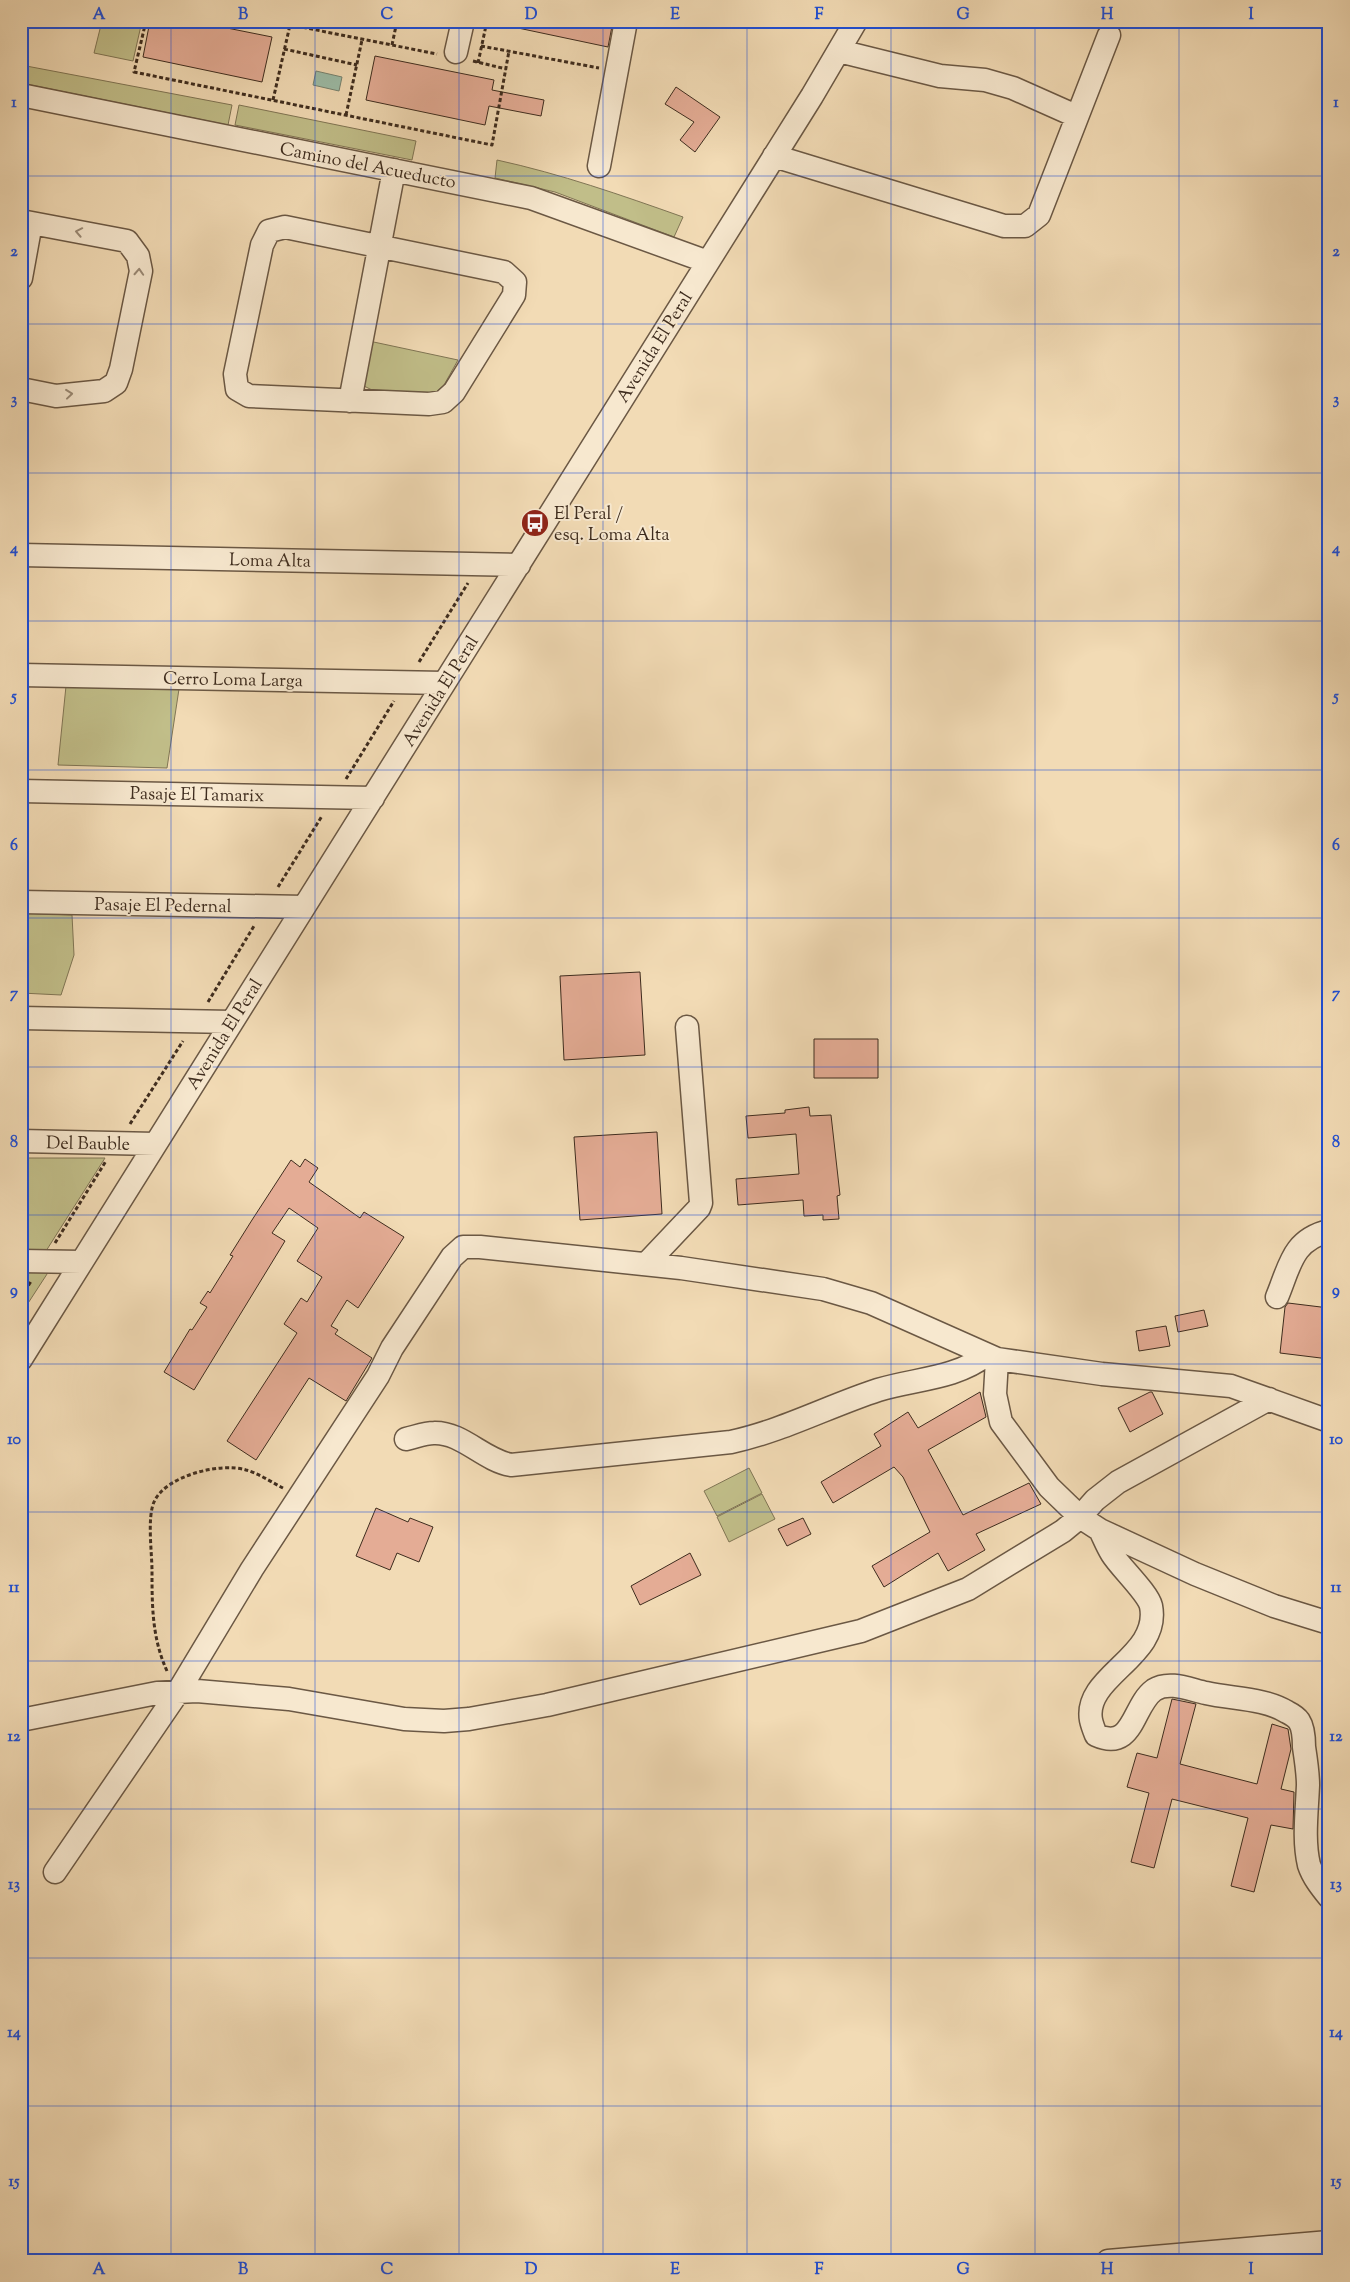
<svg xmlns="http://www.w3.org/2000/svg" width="1350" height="2282" font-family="'Sorts Mill Goudy',serif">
	<rect width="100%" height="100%" fill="#f2dbb5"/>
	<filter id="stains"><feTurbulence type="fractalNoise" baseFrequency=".004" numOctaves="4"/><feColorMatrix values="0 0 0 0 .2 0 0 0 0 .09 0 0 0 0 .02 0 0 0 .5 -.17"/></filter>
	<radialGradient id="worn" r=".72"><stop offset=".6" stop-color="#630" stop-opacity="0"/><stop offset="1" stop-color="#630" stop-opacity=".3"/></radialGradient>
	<!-- green -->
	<path fill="#c1be89" stroke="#807554" d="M102,21h40l-9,40 -39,-8z
		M21,65l211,40 -4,20 -207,-42z
		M239,105l177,36 -4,19 -177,-35z
		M497,160c64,14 124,35 186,57l-9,20 -119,-45 -60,-14z
		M369,341l89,19 -14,25 -9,8 -63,-3 -8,-4z
		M66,686l113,3 -12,79 -109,-3z
		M21,913l51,2 2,40 -13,40 -40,-2z
		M21,1158h84l-59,93 -25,-1z
		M21,1270l28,1 -28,43z
		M749,1468l13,25 -45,23 -13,-25z
		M762,1494l13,25 -46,23 -12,-25z"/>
	<!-- water -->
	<path fill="#9cbca7" stroke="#768270" d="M316,71l26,6 -3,14 -26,-6z"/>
	<!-- building -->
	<path fill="#e4ac95" stroke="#3e2c1e" d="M150,21h42l80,16 -10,45 -119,-25z
		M518,21h95l-5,26 -90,-19z
		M375,56l119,24 -2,10 52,10 -3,16 -52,-10 -4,19 -119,-25z
		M676,87l44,30 -25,35 -15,-12 14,-18 -29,-18z
		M640,972l5,83 -81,5 -4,-84z
		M814,1039h64v39h-64z
		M809,1107l1,9 21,-1 9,80 -3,1 2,23 -16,1v-5l-19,1 -1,-16 -65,5 -2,-26 63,-5 -3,-40 -48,4 -2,-22 39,-3v-3z
		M657,1132l5,82 -82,6 -6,-83z
		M305,1159l13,9 -9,14 51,36 4,-6 40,25 -46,71 -11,-8 -16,26 7,4 -3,4 37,24 -26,43 -37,-23 -53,82 -29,-19 70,-108 -13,-9 17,-26 6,4 15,-25 -25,-16 21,-33 -29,-20 -17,25 13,8 -91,149 -30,-18 26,-43 2,1 15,-23 -7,-4 8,-12 2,2 23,-37 -3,-1 22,-35 39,-60 9,7z
		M1288,1303l41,5v51l-49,-6 5,-46z
		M1204,1310l4,16 -30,6 -3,-16z
		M1166,1326l4,20 -31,5 -3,-20z
		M980,1392l6,25 -58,33 35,65 66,-32 12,21 -65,30 9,16 -37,21 -10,-18 -54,34 -12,-21 58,-34 -27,-55 -9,-10 -61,36 -12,-21 60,-36 -7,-12 34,-22 10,16z
		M1150,1392h2l11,22 -33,18 -12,-24z
		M376,1508l32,14 2,-4 23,9 -14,35 -22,-9 -7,17 -34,-14z
		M803,1518l8,16 -24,12 -9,-17z
		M690,1553l11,22 -61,30 -9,-19z
		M1172,1699l24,5 -16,60 77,20 15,-60 16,5 3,20 -10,40 13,3 -1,37 -22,-4 -17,67 -23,-6 17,-68 -76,-19 -18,69 -23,-6 18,-69 -22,-6 10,-34 20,5z"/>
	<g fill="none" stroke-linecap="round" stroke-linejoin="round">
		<defs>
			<path id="minor" d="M839,51l101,25 45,4 28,8 63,28
				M456,52l7,-31
				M21,95l510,103 177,64
				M774,156l230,70h21l14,-11 70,-180
				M599,166l27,-145
				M21,221l106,20 11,15 3,15 -20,98 -5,14 -12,8 -48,5 -35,-7
				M285,227l219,45 11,10 -1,13 -60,97 -11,10 -14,2 -180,-8 -12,-7 -2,-15 27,-129 7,-14z
				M21,278l10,-55
				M350,401l44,-231
				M21,555l498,10
				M21,675l423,8
				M21,791l352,7
				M21,902l283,5
				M21,1018l211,4
				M21,1141l134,3
				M21,1261l60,1
				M646,1264l53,-56 2,-5 -14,-176
				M1277,1297c13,-31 15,-57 52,-66
				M21,1359l791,-1263 44,-75
				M997,1359l-2,35 6,28 48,65 31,30 20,13 95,44 79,32 55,17
				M406,1439c9,-2 19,-6 28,-6 28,-1 49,27 77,32l220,-23c51,-11 98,-36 147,-52 35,-11 78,-11 108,-35
				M1100,1530c4,8 7,16 12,24 8,13 36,39 39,52 10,51 -68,70 -60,114 1,5 3,10 5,15 38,17 36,-29 58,-45 15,-10 37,0 52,3 26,6 58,5 81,19 4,2 10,6 12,9 4,6 5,19 5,26 2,13 4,26 4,38 -1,26 -5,55 1,80 4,12 12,22 20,32
				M21,1720l136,-27 40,-2 92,8 115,20 40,2 25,-2 78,-14 314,-74 107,-42 95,-58 17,-14 15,-17 23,-18 151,-83
				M55,1872l123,-180 74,-123 126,-193 14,-28 60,-91 11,-10h17l201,21 142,21 48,14 126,56 105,15 129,12 98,35
				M1108,2261l221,-19"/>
		</defs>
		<!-- minor casing -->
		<use href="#minor" stroke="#6b5844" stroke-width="25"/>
		<!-- path -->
		<path stroke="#3e2c1e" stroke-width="3" stroke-dasharray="4 2.5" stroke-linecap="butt" d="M146,21l-12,51 358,73 17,-94
			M271,21l166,33
			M392,45l5,-24
			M481,46l118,22
			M284,49l73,16
			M473,61l33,8
			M478,63l9,-42
			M273,100l17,-75
			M346,115l16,-75
			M419,662l49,-79
			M346,779l48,-78
			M278,887l44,-71
			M208,1002l46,-76
			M130,1124l53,-83
			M55,1243l51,-82
			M21,1296l11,-16
			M167,1671c-15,-33 -15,-65 -15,-100 0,-18 -5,-53 2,-69 11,-26 66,-40 92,-32 12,3 25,12 37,18"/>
		<!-- minor -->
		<use href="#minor" stroke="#f7e8cf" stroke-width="22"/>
	</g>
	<!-- one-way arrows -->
	<defs><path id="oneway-chevron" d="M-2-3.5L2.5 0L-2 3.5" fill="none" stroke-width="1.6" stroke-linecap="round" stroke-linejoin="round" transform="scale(1.25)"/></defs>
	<g stroke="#9a8a76">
		<use href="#oneway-chevron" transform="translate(79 232) rotate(-169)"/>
		<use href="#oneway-chevron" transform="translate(139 272) rotate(-87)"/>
		<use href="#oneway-chevron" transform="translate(69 394) rotate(-6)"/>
	</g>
	<!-- grid -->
	<path fill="none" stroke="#1d4ed8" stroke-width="1" stroke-opacity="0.55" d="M171,21v2240M315,21v2240M459,21v2240M603,21v2240M747,21v2240M891,21v2240M1035,21v2240M1179,21v2240M21,176h1308M21,324h1308M21,473h1308M21,621h1308M21,770h1308M21,918h1308M21,1067h1308M21,1215h1308M21,1364h1308M21,1512h1308M21,1661h1308M21,1809h1308M21,1958h1308M21,2106h1308"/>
	<!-- icons -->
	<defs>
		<symbol id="bus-disc" viewBox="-11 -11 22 22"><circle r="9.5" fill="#8f2418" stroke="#f7e8cf"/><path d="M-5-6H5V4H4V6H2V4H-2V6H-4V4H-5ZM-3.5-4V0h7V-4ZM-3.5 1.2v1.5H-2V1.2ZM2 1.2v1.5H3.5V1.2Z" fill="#fff"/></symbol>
	</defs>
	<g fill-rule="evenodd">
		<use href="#bus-disc" x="519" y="507" width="32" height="32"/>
	</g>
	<g text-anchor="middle" stroke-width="4" stroke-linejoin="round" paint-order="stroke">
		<!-- street labels -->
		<g font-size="18" fill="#3e2c1e" stroke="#f7e8cf">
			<text transform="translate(368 165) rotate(11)" y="6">Camino del Acueducto</text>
			<text transform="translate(654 347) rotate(-58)" y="6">Avenida El Peral</text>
			<text transform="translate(270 560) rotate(1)" y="6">Loma Alta</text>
			<text transform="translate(233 679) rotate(1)" y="6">Cerro Loma Larga</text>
			<text transform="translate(440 691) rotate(-58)" y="6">Avenida El Peral</text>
			<text transform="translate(197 794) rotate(1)" y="6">Pasaje El Tamarix</text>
			<text transform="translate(163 905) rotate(1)" y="6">Pasaje El Pedernal</text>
			<text transform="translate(224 1034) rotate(-58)" y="6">Avenida El Peral</text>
			<text transform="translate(88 1143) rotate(1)" y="6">Del Bauble</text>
		</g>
		<!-- poi labels -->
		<g font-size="18" fill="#3e2c1e" stroke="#f7e8cf" text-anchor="start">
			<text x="554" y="519">El Peral /<tspan x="554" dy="21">esq. Loma Alta</tspan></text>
		</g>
	</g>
	<!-- margin -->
	<rect width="1350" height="2282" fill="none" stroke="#f2dbb5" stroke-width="55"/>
	<rect x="28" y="28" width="1294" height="2226" fill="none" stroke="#1d4ed8" stroke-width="2"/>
	<g font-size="16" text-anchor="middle" font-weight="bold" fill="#1d4ed8">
		<text x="99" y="19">A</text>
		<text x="243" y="19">B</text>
		<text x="387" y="19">C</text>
		<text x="531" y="19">D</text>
		<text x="675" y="19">E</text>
		<text x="819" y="19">F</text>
		<text x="963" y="19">G</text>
		<text x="1107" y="19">H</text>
		<text x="1251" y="19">I</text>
		<text x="14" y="107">1</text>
		<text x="1336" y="107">1</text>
		<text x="14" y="256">2</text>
		<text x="1336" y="256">2</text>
		<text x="14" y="404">3</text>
		<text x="1336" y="404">3</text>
		<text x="14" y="553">4</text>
		<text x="1336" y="553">4</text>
		<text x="14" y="701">5</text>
		<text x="1336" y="701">5</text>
		<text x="14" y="850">6</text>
		<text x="1336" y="850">6</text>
		<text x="14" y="998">7</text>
		<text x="1336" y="998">7</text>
		<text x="14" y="1147">8</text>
		<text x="1336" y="1147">8</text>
		<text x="14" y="1295">9</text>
		<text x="1336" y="1295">9</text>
		<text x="14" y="1444">10</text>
		<text x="1336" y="1444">10</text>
		<text x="14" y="1592">11</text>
		<text x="1336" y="1592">11</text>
		<text x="14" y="1741">12</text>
		<text x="1336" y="1741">12</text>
		<text x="14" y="1889">13</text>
		<text x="1336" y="1889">13</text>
		<text x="14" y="2037">14</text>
		<text x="1336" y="2037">14</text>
		<text x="14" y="2186">15</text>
		<text x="1336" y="2186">15</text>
		<text x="99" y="2274">A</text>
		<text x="243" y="2274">B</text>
		<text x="387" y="2274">C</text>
		<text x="531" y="2274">D</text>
		<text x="675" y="2274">E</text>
		<text x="819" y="2274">F</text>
		<text x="963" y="2274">G</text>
		<text x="1107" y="2274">H</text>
		<text x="1251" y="2274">I</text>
	</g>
	<rect width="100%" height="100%" filter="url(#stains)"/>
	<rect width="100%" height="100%" fill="url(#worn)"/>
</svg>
